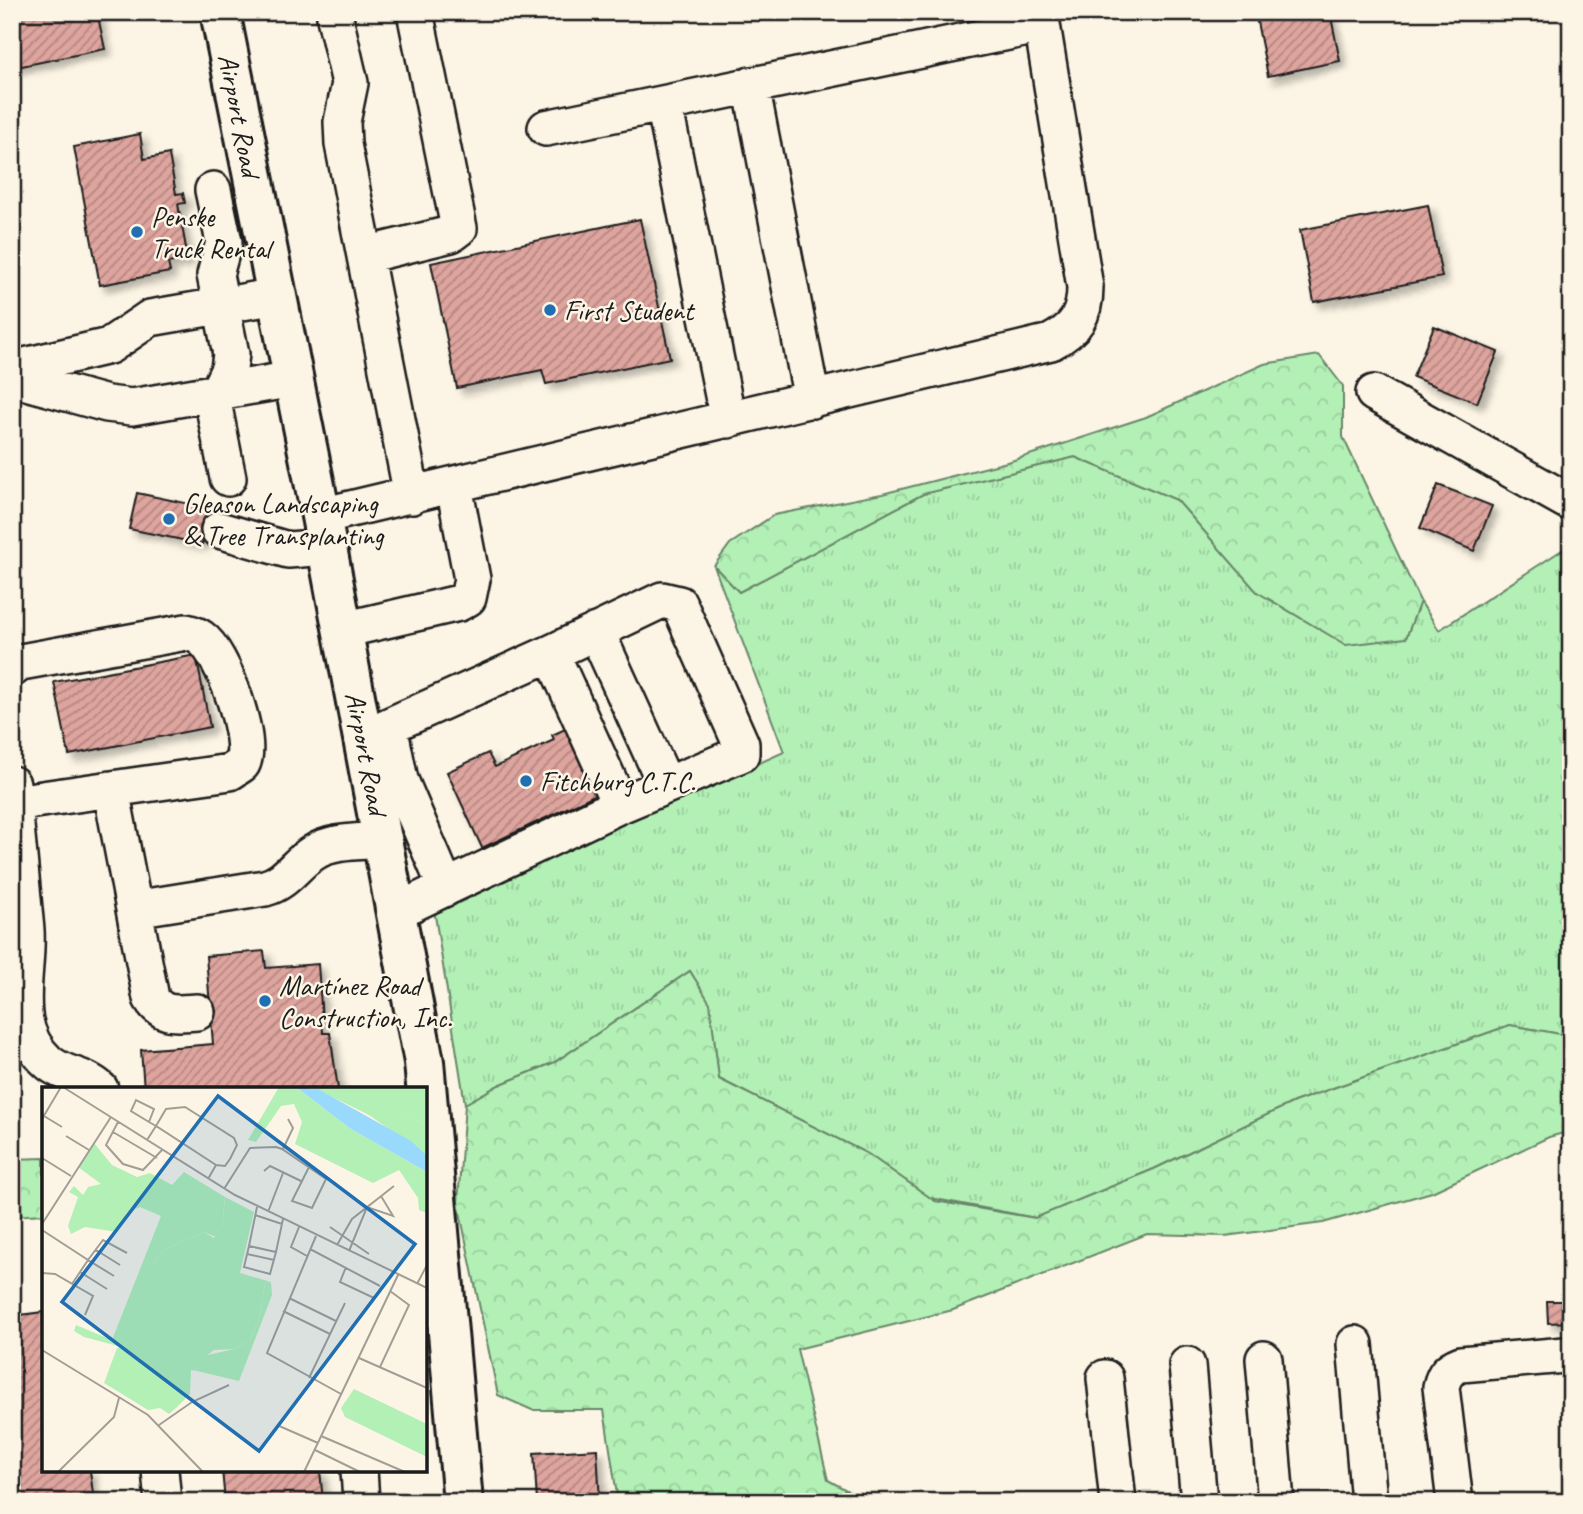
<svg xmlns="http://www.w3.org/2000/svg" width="1583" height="1514" font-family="Caveat,sans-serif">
	<defs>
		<pattern id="grass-tufts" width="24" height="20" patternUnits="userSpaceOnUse" patternTransform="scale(1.75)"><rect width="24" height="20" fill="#b3f0b6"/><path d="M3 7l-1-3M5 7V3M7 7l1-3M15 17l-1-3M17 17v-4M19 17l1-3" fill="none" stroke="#99cd9c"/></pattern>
		<pattern id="forest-crowns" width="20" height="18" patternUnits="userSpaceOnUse" patternTransform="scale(1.75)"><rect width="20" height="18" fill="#b3f0b6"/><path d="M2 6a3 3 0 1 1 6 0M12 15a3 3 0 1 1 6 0" fill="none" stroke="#99cd9c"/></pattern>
		<pattern id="building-hatch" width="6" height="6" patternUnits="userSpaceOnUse" patternTransform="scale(1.75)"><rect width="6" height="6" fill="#dea49e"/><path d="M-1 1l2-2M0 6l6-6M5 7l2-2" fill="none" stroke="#b38580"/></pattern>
		<filter id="shadow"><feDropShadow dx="6" dy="6" stdDeviation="3.5" flood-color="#0004"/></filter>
	</defs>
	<rect width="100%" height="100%" fill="#fcf5e5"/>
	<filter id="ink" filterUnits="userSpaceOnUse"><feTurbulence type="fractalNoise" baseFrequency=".0143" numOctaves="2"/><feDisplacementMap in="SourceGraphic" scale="14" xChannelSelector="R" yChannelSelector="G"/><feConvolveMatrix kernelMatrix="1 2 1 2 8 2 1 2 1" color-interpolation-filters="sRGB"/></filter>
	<g filter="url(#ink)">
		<!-- grass -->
		<path fill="url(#grass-tufts)" stroke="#688669" stroke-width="2" d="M1075,457l102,43 80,91 149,47 14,-37 19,29 123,-80 9,2v484l-61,-11 -216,77 -140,67 -118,49 -106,-20 -62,-44 -149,-75 -9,-75 -20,-33 -135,91 -56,23 -34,19 -31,-195 350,-157 -70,-186 25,26 184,-98z"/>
		<!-- forest -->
		<path fill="url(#forest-crowns)" stroke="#688669" stroke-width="2" d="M1319,355l24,31v51l77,164 -14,37 -60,7 -89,-53 -80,-92 -102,-43 -152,37 -184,98 -25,-26 16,-22 44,-29 108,-21 129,-33 135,-44 118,-53z
			M690,971l20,32 9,76 149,75 67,47 100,17 119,-49 140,-67 216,-77 61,11v95l-22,6 -117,55 -109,31 -98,13 -78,-2 -194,76 -156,39 31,131 40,22h-250l-14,-92h-72l-34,-15 -40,-192 7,-99 34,-19 56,-23z
			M44,1158v56l-32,2v-57z"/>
		<!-- building -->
		<path fill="url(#building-hatch)" stroke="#1c1c1c" stroke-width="2" filter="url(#shadow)" d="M12,12h85l8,37 -93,19z
			M1255,12h75l10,49 -72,15z
			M140,134l4,25 25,-5 7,40 7,-1 2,10 -7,1 10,55 -20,4 2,9 -70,13 -26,-138z
			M1428,205l14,72 -128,25 -14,-72z
			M640,219l30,139 -124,26 -4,-14 -85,18 -26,-125z
			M1434,326l64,26 -21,51 -64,-26z
			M1438,485l54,21 -18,45 -54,-23z
			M137,493l72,15 -7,36 -73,-15z
			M196,655l14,72 -141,28 -15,-73z
			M574,725l31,65 -123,58 -35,-76 41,-19 7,14 59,-27 -2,-5z
			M264,951l2,17 52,-4 5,69h7l8,56h-194l-3,-39 72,-6 -7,-88z
			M1547,1301h24v21l-23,1z
			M44,1312v158h46l4,32h-82v-186z
			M597,1449l3,53h-63l-3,-49z
			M222,1470h98l3,32h-98z"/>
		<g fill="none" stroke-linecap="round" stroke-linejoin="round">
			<defs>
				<path id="minor" d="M335,18l15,65 -8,39 1,22 69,352
					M751,85l61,315
					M664,104l64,316
					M546,128l496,-103
					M213,190l11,52 -9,33 16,79 -2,15 -16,33 15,76
					M365,255l86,-21 8,-6 -44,-216
					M12,369l97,-23 41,-28 127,-22
					M12,378l95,26 25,3 161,-28
					M1374,393l197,110
					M321,516l730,-174c25,-13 34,-27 34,-55l-45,-275
					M219,530l69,20 39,-3
					M343,630l116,-27 9,-5 4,-19 -18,-93
					M596,631l70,154
					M551,653l111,-53 17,4 62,140v10l-121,51
					M12,669l9,-7 165,-30c4,1 11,3 15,6 22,15 53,103 41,126l-12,8 -216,31
					M389,726l11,54 46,108
					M364,737l187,-84 69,152 -223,106
					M12,784l14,146c3,45 -18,96 22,132 14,13 38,13 52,27
					M111,789l40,209c11,19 26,15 46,14
					M134,909l131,-21c22,-6 30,-24 48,-35 19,-13 49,-11 71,-13
					M1355,1344l14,158
					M1264,1359l12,143
					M1187,1365l12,137
					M1105,1378l13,124
					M160,1470l3,32
					M359,1470l2,32
					M1455,1502l-14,-115c3,-13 7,-18 20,-23l104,-9"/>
				<path id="major" d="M220,12l101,504 103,546 39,440"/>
			</defs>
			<!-- minor casing -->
			<use href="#minor" stroke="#1c1c1c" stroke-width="40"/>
			<!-- major casing -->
			<use href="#major" stroke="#1c1c1c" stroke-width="44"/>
			<!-- minor -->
			<use href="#minor" stroke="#fcf5e5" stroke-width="35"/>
			<!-- major -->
			<use href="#major" stroke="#fcf5e5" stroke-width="38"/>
		</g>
	</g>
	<!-- markers -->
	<g fill="#1f6fb2" stroke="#fcf5e5" stroke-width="2.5">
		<circle cx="137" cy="232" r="7"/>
		<circle cx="550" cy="310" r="7"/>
		<circle cx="169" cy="519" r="7"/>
		<circle cx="526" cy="781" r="7"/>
		<circle cx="265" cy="1001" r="7"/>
	</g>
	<g text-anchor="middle" stroke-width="5" stroke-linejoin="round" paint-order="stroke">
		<!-- street labels -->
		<g font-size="28" fill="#1c1c1c" stroke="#fcf5e5">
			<text transform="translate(240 115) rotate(79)" y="10">Airport Road</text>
			<text transform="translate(367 753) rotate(79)" y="10">Airport Road</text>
		</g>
		<!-- poi labels -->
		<g font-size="28" fill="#1c1c1c" stroke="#fcf5e5" text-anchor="start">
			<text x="151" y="226">Penske<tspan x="151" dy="32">Truck Rental</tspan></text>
			<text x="564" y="320">First Student</text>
			<text x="183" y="513">Gleason Landscaping<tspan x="183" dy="32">&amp; Tree Transplanting</tspan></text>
			<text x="540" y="791">Fitchburg C.T.C.</text>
			<text x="279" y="995">Martínez Road<tspan x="279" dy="32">Construction, Inc.</tspan></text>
		</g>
	</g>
	<!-- overview -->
	<g transform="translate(42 1087)">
		<rect width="385" height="385" fill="#fcf5e5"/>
		<path d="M310,0h75v39l-72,-36zM183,110l29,15 -14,61 31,9 -6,1 -5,33 -10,24 -16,9 -20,1 -20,15 3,6 -6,-1 -1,24 -14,14 -7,6 -9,-6 -12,2 -44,-27 13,-35h8l30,-88 12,-12 37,-16 10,6 8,-10z" fill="#b3f0b6"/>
		<path d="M237,0h17l55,42 76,43v41l-8,-3 -1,-12 -19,-28 -26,13 -78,-39 7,-22 -8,-18 -13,2 -25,36 -8,-2zM270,0h40l75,39v30l-58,-41zM52,56l18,22 25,12 13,-4 22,12 12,-13 41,25 -4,42 -17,-7 -37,16 -12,12 -22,80 -8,8 -41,-11 -10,-6 2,-6 36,15 49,-124 -21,-9 -13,6 -10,19 -32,-5 -14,7 -3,-8 10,-29 -9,-5 5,-6 9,9 5,-8 13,-3 -23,-17zM229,195l1,13 -33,86 -42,-10 -3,-6 5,-8 35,-8 16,-9 10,-24 5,-33zM312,302l73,35v33l-82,-40 -4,-9z" fill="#b3f0b6"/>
		<path d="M254,0l22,2 93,52 16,15v16l-76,-43z" fill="#99d9fb"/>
		<path fill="none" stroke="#a29e95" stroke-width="2" d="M21,0l172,108 192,93M102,0h46M2,29l18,11M0,32l19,-32M76,35l-12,23 17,19 20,6 19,-20M107,35l5,-13 -18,-9 -5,11 18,11 7,4 10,-17 19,-2 49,31 3,7 -7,14 -5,7 -9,-1M71,45l44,26M24,49l23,14M105,53l9,-14 60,39 -8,14M241,62l10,-21 -5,-9M0,71l29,18M222,84l6,-5 31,15M182,102l26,-41 26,-1 6,2 44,30 -14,29 -20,-7 17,-34M215,120l-8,39 27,6 7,-33M226,125l15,-39M213,128l27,9M0,137l69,-107M257,140l-8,20 16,9M288,140l39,27M0,143l46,30 -16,24M274,149l-49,117 74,41M295,158l15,-26 42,-33M207,159l-5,21 26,7 6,-22M268,162l70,37M54,163l24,15M307,164l18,-44 26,9 -12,-20M205,167l27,6M304,180l-6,15 34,16M38,185l27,17M0,186l13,1 38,22 -8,19M72,189l-26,-16 15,-20 24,13M375,197l10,-19M247,211l47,23M241,224l47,23M0,263l106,65 55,57M317,271l68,30M338,280l29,-62 -19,-14M267,291l36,-75M117,338l33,-23 37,-17M235,338l41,18M279,349l84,36M273,363l45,22M16,385l56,-55 5,-19M262,385l94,-197"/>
		<path fill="#1f6fb2" fill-opacity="0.15" stroke="#1f6fb2" stroke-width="3.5" d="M176,9l197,148 -156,207 -197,-149z"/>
		<rect width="385" height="385" fill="none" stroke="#1c1c1c" stroke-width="3.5"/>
	</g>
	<!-- margin -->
	<rect width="1583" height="1514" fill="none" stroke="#fcf5e5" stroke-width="42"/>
	<rect x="21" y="21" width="1541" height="1472" fill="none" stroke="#1c1c1c" stroke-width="2.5" filter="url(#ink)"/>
</svg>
